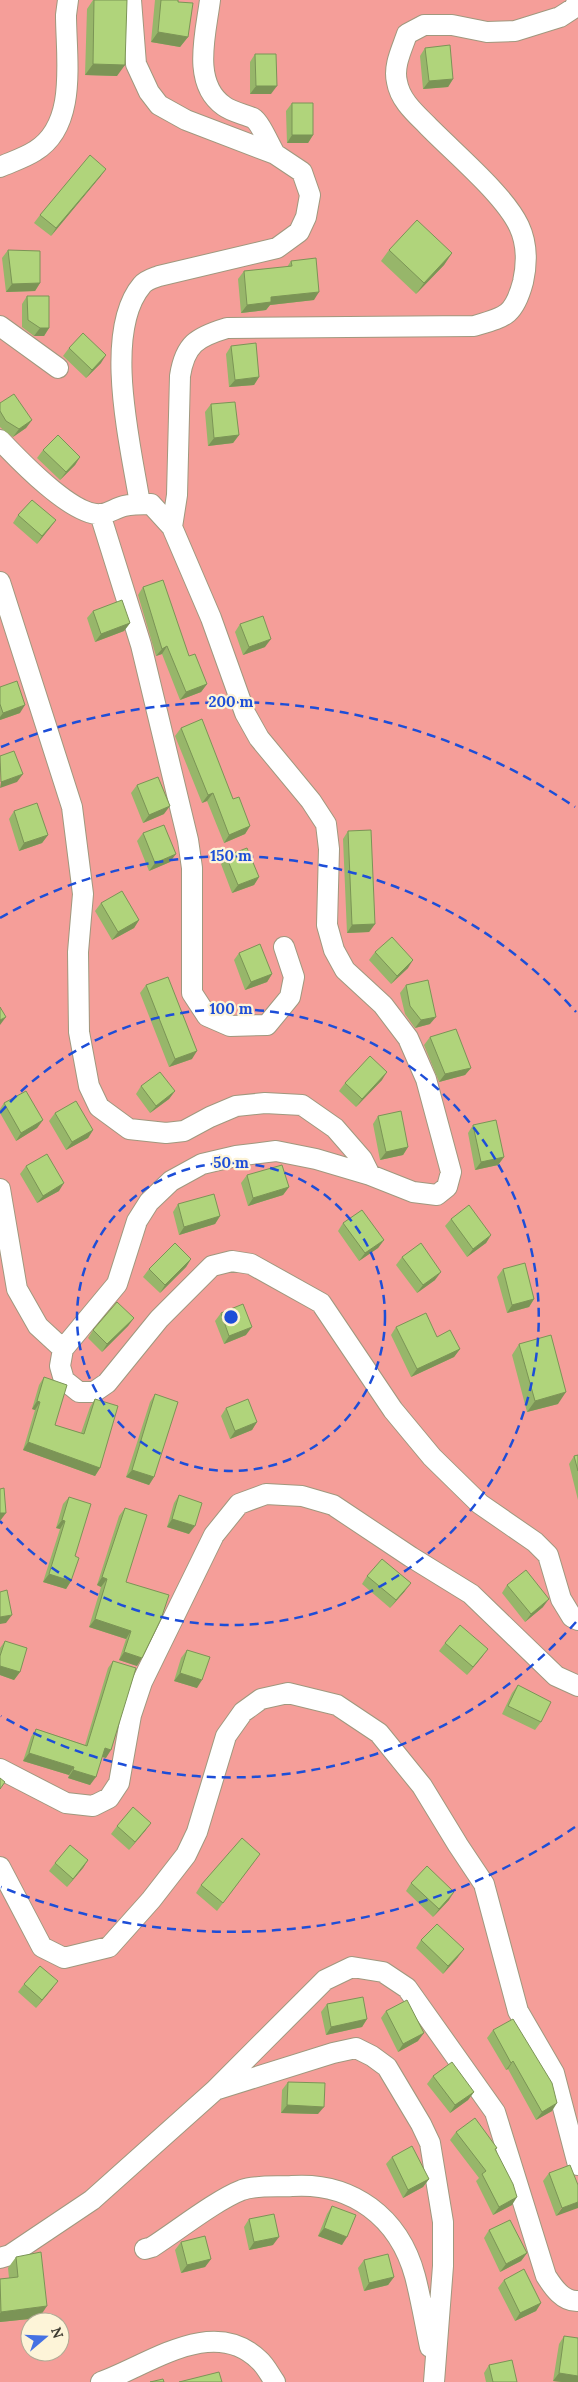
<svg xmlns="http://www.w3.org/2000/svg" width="578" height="2382" font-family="Lora,serif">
	<rect width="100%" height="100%" fill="#f0e7cb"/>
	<!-- green -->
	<path fill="#f59e99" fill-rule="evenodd" d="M0,0h578v2382h-578zM30,2322h30v30h-30z"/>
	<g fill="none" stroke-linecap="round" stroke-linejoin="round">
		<defs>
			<path id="minor" d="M131,0l5,64 13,28 10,13 27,15 89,34 27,18 8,23 -4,22 -7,15 -22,16 -118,28c-5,2 -13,4 -17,9 -40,47 -11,162 -2,219
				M210,0c-4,33 -19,83 14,106 8,6 20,8 29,12 7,4 17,28 22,36
				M0,167c11,-5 24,-9 35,-16 43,-26 31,-93 31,-136l2,-15
				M0,326l58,42
				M0,440c18,19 74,78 102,74 7,-1 14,-6 22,-8 8,-2 18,-2 27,-2l21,23 39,91 34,95 14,25 52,63 15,23 3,25 -2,76 7,25 11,20 38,35 25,33 18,41 25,93 -4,15 -10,8 -24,-3 -43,-17 -54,-16 -40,-8 -40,5 -34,8 -31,17 -22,21 -12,19 -20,63 -54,65 -3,17 4,14 15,12h15l13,-9 52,-64 53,-53 20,-5 19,3 70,39 72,107 39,47 48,47 55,38 13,13 13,44 11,18 6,3
				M100,514l41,131 47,195 4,28v125l15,23 23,10 37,-1 23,-28 4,-20 -10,-30
				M172,527l5,-32 3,-119c5,-32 17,-39 47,-48l247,-2c31,-9 40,-10 49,-44 4,-18 4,-39 -4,-56 -15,-32 -66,-74 -92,-101 -12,-12 -27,-25 -30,-43 -4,-16 5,-33 10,-48l17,-9h28l35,7 28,-1 45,-14 14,-9 4,-8
				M0,582l72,225 11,87 -5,58 1,80 10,54 10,21 30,22 37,4 18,-2 26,-14 26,-11 29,-3 37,2 33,23 27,31 8,16
				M0,1189l17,100 21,37 25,23
				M0,1769l66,34 27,3 16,-8 10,-15 12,-68 11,-33 72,-147 25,-31 27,-10 36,2 31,9 78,52 60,37 85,82 22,10
				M0,1867l42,80 22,11 45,-11 42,-47 35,-45 11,-23 29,-96 17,-24 18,-13 27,-6 49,12 42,28 43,53 36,59 26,39 34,127 36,62 24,92
				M218,2089l115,-36 23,-5 16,8 15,11 34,57 9,19 13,79v44l-9,116
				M145,2249l7,-2c25,-16 64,-47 90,-57 14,-5 35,-3 50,-4 60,-4 107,31 123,90 6,23 10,47 15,71
				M0,2258l10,-3 82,-55 122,-109 111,-111 27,-13 31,5 24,16 88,124 51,164c7,11 17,26 32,25
				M101,2382c48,-17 112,-67 158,-22 6,5 11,15 16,22"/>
		</defs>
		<!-- minor casing -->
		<use href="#minor" stroke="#a0987e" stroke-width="22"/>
		<!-- minor -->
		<use href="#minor" stroke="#fff" stroke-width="20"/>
	</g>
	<!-- wall -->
	<path fill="#97b66a" d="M93,0h34l-10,76 -32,-1 2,-66z
		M155,0h23l10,37 -8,10 -29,-5z
		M425,48l28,31 -5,8 -25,2 -3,-33z
		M255,54l16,40h-21v-32z
		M292,103l21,32 -5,8h-21l-1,-32z
		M106,169l-6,8 -49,59 -17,-13 6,-8z
		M8,250l32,33 -5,8 -29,1 -4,-34z
		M389,250l63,3 -8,12 -28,29 -35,-33z
		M291,261l23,39 -44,5 -4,5 -25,3 -3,-34 6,-8 43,-4z
		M27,296l22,32 -5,8h-10l-12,-9v-23z
		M231,346l28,31 -5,8 -25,2 -3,-33z
		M69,348l32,15 -15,15 -23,-22z
		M0,403l32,17 -6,8 -13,9 -12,-9 -1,-1z
		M211,404l28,31 -6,8 -25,3 -3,-34z
		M43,450l37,7 -5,8 -15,15 -23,-22z
		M18,515l38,5 -19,24 -24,-21z
		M143,587l64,97 -6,8 -21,8 -18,-46 -6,2 -18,-61z
		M93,611l37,12 -6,8 -29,11 -8,-24z
		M240,624l25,23 -22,8 -8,-23z
		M0,687l20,26 -20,7z
		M181,728l52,71 17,27 -5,8 -21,9 -17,-42 -5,2 -27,-67z
		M137,785l27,29 -21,9 -12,-30z
		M14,811l34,24 -6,8 -23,8 -10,-32z
		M348,831l27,93 -6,8 -22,1 -4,-94z
		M143,833l27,29 -21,9 -12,-30z
		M226,856l33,21 -5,8 -22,8 -11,-29z
		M101,903l38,17 -5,8 -22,12 -17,-29z
		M375,952l33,16 -17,16 -22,-24z
		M239,953l33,21 -5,8 -22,8 -11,-30z
		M146,985l46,74 -23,8 -29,-74z
		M406,985l24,39 -15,4 -10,-14 -5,-21z
		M430,1037l41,31 -6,7 -26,7 -15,-37z
		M382,1080l-26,27 -17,-16 6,-8z
		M141,1086l34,5 -6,8 -19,14 -14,-19z
		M4,1103l39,17 -6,8 -21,13 -16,-28v-4z
		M55,1113l38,17 -5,8 -22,12 -17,-29z
		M378,1116l30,31 -5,8 -23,5 -7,-36z
		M473,1125l31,32 -6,8 -23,5 -7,-37z
		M26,1166l33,25 -22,12 -17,-29z
		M247,1175l42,12 -6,8 -35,11 -7,-23z
		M178,1204l42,12 -5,8 -36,11 -6,-23z
		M451,1219l40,16 -5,8 -19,14 -22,-31z
		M343,1223l41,17 -6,8 -19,13 -21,-30z
		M402,1257l33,23 -18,13 -21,-28z
		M191,1259l-5,8 -26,26 -17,-16 6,-8z
		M503,1269l31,30 -5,8 -22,6 -10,-36z
		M221,1313l25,22 -22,9 -9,-23z
		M134,1318l-6,8 -26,26 -14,-14 5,-8z
		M396,1327l41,10 23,12 -6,8 -43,20 -20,-42z
		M519,1344l39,60 -31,8 -15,-57z
		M44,1377l11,48 26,8 9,-26 5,-8 5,69 -5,8 -72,-26 12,-40 -3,-1 7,-24z
		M155,1394l-1,83 -5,8 -23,-8 24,-75z
		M226,1408l31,14 -5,8 -22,9 -9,-23z
		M578,1455v45l-9,-36 5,-8z
		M179,1495l10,39 -22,-7 7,-24z
		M69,1497l2,84 -5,8 -23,-7 17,-53 -4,-1 7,-24z
		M125,1508l1,74 11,84 -18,-6 7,-21 -37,-12 12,-40 -4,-2 22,-69z
		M367,1576l38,15 -15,17 -28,-24z
		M507,1585l36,22 -18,15 -23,-29z
		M5,1641l15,31 -6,8 -14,-5v-27z
		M445,1643l37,14 -15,18 -28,-24z
		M187,1650l10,38 -23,-7 7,-23z
		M113,1661l-7,97 -4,-1 -12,28 -22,-7 1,-3 -46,-14 8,-24 5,-8 49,16 23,-77z
		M518,1685l23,37 -6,8 -33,-16 10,-21z
		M151,1823l-6,8 -16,19 -18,-16 6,-8z
		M88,1860l-5,8 -16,19 -18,-16 6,-8z
		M254,1862l-37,49 -21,-18 5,-8z
		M411,1883l38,17 -16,17 -27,-26z
		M421,1940l37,17 -15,17 -27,-26z
		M24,1984l28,5 -16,19 -18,-16z
		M327,2004l40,15 -5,8 -36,8 -5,-23z
		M386,2011l32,30 -20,11 -17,-34z
		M493,2030l59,81 -16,9 -28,-51 -2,1 -19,-32z
		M433,2076l41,16 -6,8 -18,13 -23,-29z
		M288,2082l30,32 -37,-1 1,-23z
		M456,2132l41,16 -2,1 17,56 -19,10 -17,-34 3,-3 -29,-38z
		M392,2157l37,22 -6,8 -20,11 -17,-34z
		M549,2173l29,12 -22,31 -13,-35z
		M332,2206l10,39 -24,-9 9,-22z
		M249,2219l24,26 -24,5 -5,-23z
		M489,2230l38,23 -6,8 -21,11 -16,-34z
		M181,2242l30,17 -6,8 -24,6 -6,-23z
		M16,2257l23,61 -39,4v-43l9,-1 -1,-10z
		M364,2260l30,17 -6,8 -24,6 -6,-23z
		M504,2280l37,23 -5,8 -21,10 -17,-33z
		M564,2336l14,45v1h-16l-9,-1 6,-37z
		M489,2365l28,17h-31l-2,-9z"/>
	<!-- shaded-wall -->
	<path fill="#7b9456" d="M158,32l30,5 -8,10 -29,-5z
		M93,64l32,1 -8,11 -32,-1z
		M453,79l-5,8 -25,2 6,-8z
		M256,86h21l-6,8h-21z
		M292,135h21l-5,8h-21z
		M106,169l-6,8 -49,59 5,-8z
		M452,253l-8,12 -28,29 8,-11z
		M40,283l-5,8 -29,1 6,-8z
		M319,292l-5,8 -44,5 -4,5 -25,3 6,-8 24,-8z
		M40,328h9l-5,8h-10z
		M106,355l-5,8 -15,15 6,-8z
		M259,377l-5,8 -25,2 6,-7z
		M32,420l-6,8 -13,9 6,-8z
		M239,435l-6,8 -25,3 6,-8z
		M80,457l-5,8 -15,15 6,-8z
		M56,520l-6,8 -13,16 5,-8z
		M130,623l-6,8 -29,11 6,-8z
		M271,639l-6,8 -22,8 6,-8z
		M167,646l-5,8 -6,2 6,-7z
		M207,684l-6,8 -21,8 6,-8z
		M25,705l-5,8 -20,7v-3l3,-4z
		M23,774l-6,8 -17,6 1,-6z
		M213,793l-6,8 -5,2 6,-8z
		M170,806l-6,8 -21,9 6,-8z
		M250,826l-5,8 -21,9 5,-8z
		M48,835l-6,8 -23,8 5,-8z
		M176,854l-6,8 -21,9 6,-8z
		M259,877l-5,8 -22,8 6,-8z
		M139,920l-5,8 -22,12 6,-8z
		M375,924l-6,8 -22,1 5,-8z
		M413,960l-5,8 -17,16 6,-8z
		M272,974l-5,8 -22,8 6,-8z
		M6,1017l-6,8v-5z
		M436,1017l-6,7 -15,4 6,-8z
		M197,1051l-5,8 -23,8 6,-8z
		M471,1068l-6,7 -26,7 6,-8z
		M387,1072l-5,8 -26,27 6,-8z
		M175,1091l-6,8 -19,14 6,-7z
		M43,1120l-6,8 -21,13 5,-8z
		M93,1130l-5,8 -22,12 6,-8z
		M408,1147l-5,8 -23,5 6,-8z
		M504,1157l-6,8 -23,5 6,-8z
		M64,1183l-5,8 -22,12 6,-7z
		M289,1187l-6,8 -35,11 5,-8z
		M220,1216l-5,8 -36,11 5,-8z
		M491,1235l-5,8 -19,14 6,-8z
		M384,1240l-6,8 -19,13 6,-8z
		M191,1259l-5,8 -26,26 5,-8z
		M441,1272l-6,8 -18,13 6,-8z
		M534,1299l-5,8 -22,6 5,-8z
		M134,1318l-6,8 -26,26 5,-8z
		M252,1327l-6,8 -22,9 5,-8z
		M460,1349l-6,8 -43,20 6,-8z
		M566,1392l-8,12 -31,8 8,-11z
		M37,1401l3,1 -5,8 -3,-1z
		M257,1422l-5,8 -22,9 5,-8z
		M28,1442l72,26 -5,8 -72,-26z
		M132,1470l22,7 -5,8 -23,-8z
		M0,1513h6l-6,8z
		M172,1519l23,7 -6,8 -22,-7z
		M62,1520l3,1 -5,8 -4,-1z
		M49,1574l22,7 -5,8 -23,-7z
		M102,1577l5,2 -6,8 -4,-2z
		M411,1583l-6,8 -15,17 6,-8z
		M549,1599l-6,8 -18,15 6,-8z
		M12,1615l-6,8 -6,1v-7z
		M95,1619l36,12 -5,8 -37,-12z
		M488,1649l-6,8 -15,18 6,-8z
		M124,1652l18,6 -5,8 -18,-6z
		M0,1666l20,6 -6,8 -14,-5z
		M180,1673l22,7 -5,8 -23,-7z
		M105,1748l6,2 -5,8 -7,-2z
		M29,1753l45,14 -5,8 -46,-14z
		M73,1770l23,7 -6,8 -22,-7z
		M151,1823l-6,8 -16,19 6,-8z
		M88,1860l-5,8 -16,19 6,-8z
		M454,1892l-5,8 -16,17 6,-8z
		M464,1949l-6,8 -15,17 5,-8z
		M58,1981l-6,8 -16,19 6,-8z
		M367,2019l-5,8 -36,8 5,-8z
		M424,2033l-6,8 -20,11 5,-8z
		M513,2061l-5,8 -2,1 5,-7z
		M474,2092l-6,8 -18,13 5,-8z
		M557,2103l-5,8 -16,9 6,-8z
		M287,2105l37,2 -6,7 -37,-1z
		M429,2179l-6,8 -20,11 5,-8z
		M517,2197l-5,8 -19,10 6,-8z
		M578,2202v6l-22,8 6,-8z
		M324,2228l23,9 -5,8 -24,-9z
		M279,2237l-6,8 -24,5 5,-8z
		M527,2253l-6,8 -21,11 6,-8z
		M211,2259l-6,8 -24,6 6,-8z
		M394,2277l-6,8 -24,6 5,-8z
		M541,2303l-5,8 -21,10 5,-8z
		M47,2306l-8,12 -39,4v-9l1,-1z
		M559,2373l19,3v6h-16l-9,-1z"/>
	<!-- building -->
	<path fill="#b0d47b" stroke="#7b9456" d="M94,0h33l-2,65 -32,-1z
		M161,0h17v2l15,1 -5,34 -30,-5z
		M450,45l3,34 -24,2 -4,-33z
		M255,54h21l1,32h-21z
		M292,103h21v32h-21z
		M90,155l16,14 -50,59 -16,-13z
		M417,220l35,33 -28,30 -35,-33z
		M8,250l32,1v32l-28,1z
		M316,258l3,34 -48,5v5l-24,3 -3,-34 48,-5 -1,-5z
		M27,296h22v32h-9l-12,-8z
		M83,333l23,22 -14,15 -23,-22z
		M256,343l3,34 -24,3 -4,-34z
		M14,394l18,26 -13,9 -13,-8 -6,-10v-8z
		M235,402l4,33 -25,3 -3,-34z
		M58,435l22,22 -14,15 -23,-22z
		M32,500l24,20 -14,16 -24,-21z
		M163,580l26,76 6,-2 12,30 -21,8 -19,-46 -5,3 -19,-62z
		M122,600l8,23 -29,11 -8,-23z
		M263,616l8,23 -22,8 -9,-23z
		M17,681l8,24 -22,8 -3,-9v-17z
		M202,719l31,80 6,-2 11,29 -21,9 -16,-42 -5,2 -27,-67z
		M14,751l9,23 -22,8 -1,-26z
		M158,777l12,29 -21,9 -12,-30z
		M37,803l11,32 -24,8 -10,-32z
		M164,825l12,29 -21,9 -12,-30z
		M371,830l4,94 -23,1 -4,-94z
		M247,848l12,29 -21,8 -12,-29z
		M122,891l17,29 -21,12 -17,-29z
		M392,937l21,23 -16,16 -22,-24z
		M260,944l12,30 -21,8 -12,-29z
		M168,977l29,74 -22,8 -29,-74z
		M428,980l8,37 -15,3 -11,-14 -4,-21z
		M0,1007l6,10 -6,3z
		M456,1029l15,39 -26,6 -15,-37z
		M370,1056l17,16 -25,27 -17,-16z
		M160,1072l15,19 -19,15 -15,-20z
		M26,1091l17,29 -22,13 -17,-30z
		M76,1101l17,29 -21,12 -17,-29z
		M401,1111l7,36 -22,5 -8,-36z
		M496,1120l8,37 -23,5 -8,-37z
		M47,1154l17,29 -21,13 -17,-30z
		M282,1165l7,22 -36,11 -6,-23z
		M214,1194l6,22 -36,11 -6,-23z
		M469,1205l22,30 -18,14 -22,-30z
		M362,1210l22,30 -19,13 -22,-30z
		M175,1243l16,16 -26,26 -16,-16z
		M421,1243l20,29 -18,13 -21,-28z
		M525,1263l9,36 -22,6 -9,-36z
		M117,1302l17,16 -27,26 -14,-14z
		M243,1304l9,23 -23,9 -8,-23z
		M426,1313l11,24 13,-7 10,19 -43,20 -21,-42z
		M551,1335l15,57 -31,9 -16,-57z
		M44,1377l23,8 -12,40 29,9 11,-35 23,7 -18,62 -72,-26 12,-40 -3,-1z
		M155,1394l23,8 -24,75 -22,-7z
		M248,1399l9,23 -22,9 -9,-23z
		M578,1455v16l-4,-15z
		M4,1488l2,25h-6v-24z
		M179,1495l23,8 -7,23 -23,-7z
		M69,1497l22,7 -16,52 4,2 -8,23 -22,-7 16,-53 -3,-1z
		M125,1508l22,7 -21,67 43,13 -8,24 -19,39 -18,-6 7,-21 -36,-12 12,-40 -5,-2z
		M382,1559l29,24 -15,17 -29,-24z
		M526,1570l23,29 -18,15 -24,-29z
		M7,1590l5,25 -12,2v-25z
		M460,1625l28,24 -15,18 -28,-24z
		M5,1641l22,7 -7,24 -20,-6v-10z
		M187,1650l23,7 -8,23 -22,-7z
		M113,1661l23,7 -25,82 -6,-2 -9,29 -23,-7 1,-3 -45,-14 7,-24 51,17z
		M518,1685l33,17 -10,20 -33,-16z
		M0,1778l5,4 -5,7z
		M133,1807l18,16 -16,19 -18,-16z
		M242,1838l18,16 -37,49 -22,-18z
		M70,1845l18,15 -15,19 -18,-16z
		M427,1866l27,26 -15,17 -28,-26z
		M437,1924l27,25 -16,17 -27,-26z
		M40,1966l18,15 -16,19 -18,-16z
		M363,1997l4,22 -36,8 -4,-23z
		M407,2000l17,33 -21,11 -17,-33z
		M513,2019l39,64 5,20 -15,9 -29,-51 -2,2 -18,-33z
		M452,2062l22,30 -19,13 -22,-29z
		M288,2082l37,1 -1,24 -37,-2z
		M475,2118l22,30 -2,1 18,35 4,13 -18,10 -17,-33 4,-3 -30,-39z
		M412,2146l17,33 -21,11 -16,-33z
		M570,2165l8,20v17l-16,6 -13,-35z
		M332,2206l24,9 -9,22 -23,-9z
		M274,2214l5,23 -25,5 -5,-23z
		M510,2220l17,33 -21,11 -17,-34z
		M205,2236l6,23 -24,6 -6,-23z
		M41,2252l6,54 -46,6 -1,-33 18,-2 -2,-20z
		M388,2254l6,23 -25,6 -5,-23z
		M524,2269l17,34 -21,10 -16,-33z
		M564,2336l14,2v38l-19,-3z
		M512,2360l5,22h-24l-4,-17z
		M219,2372l3,10h-43z
		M163,2379l1,3h-14z"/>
	<!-- distance rings -->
	<g fill="none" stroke="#1d4ed8" stroke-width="2.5" stroke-dasharray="9 6">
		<circle cx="231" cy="1317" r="154"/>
		<path d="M0 1113A308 308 0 1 1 0 1521"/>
		<path d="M576 1622A461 461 0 0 1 1 1716M0 918A461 461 0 0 1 576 1012"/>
		<path d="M575 1827A615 615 0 0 1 1 1887M1 747A615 615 0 0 1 575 807"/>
	</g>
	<circle cx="231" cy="1317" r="8" fill="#1d4ed8" stroke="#fdf4d8" stroke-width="2.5"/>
	<g font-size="15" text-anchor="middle" font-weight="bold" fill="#1d4ed8" stroke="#fdf4d8" stroke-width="4.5" stroke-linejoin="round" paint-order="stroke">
		<text x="231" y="707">200 m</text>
		<text x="231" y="861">150 m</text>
		<text x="231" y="1014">100 m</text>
		<text x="231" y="1168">50 m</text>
	</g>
	<!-- north arrow -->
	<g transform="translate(45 2337) rotate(71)"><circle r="24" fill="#fdf4d8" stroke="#b0aa94"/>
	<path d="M0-4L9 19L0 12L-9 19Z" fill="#4571e3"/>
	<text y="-8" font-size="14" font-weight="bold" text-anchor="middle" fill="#3d3a2f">N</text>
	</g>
</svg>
